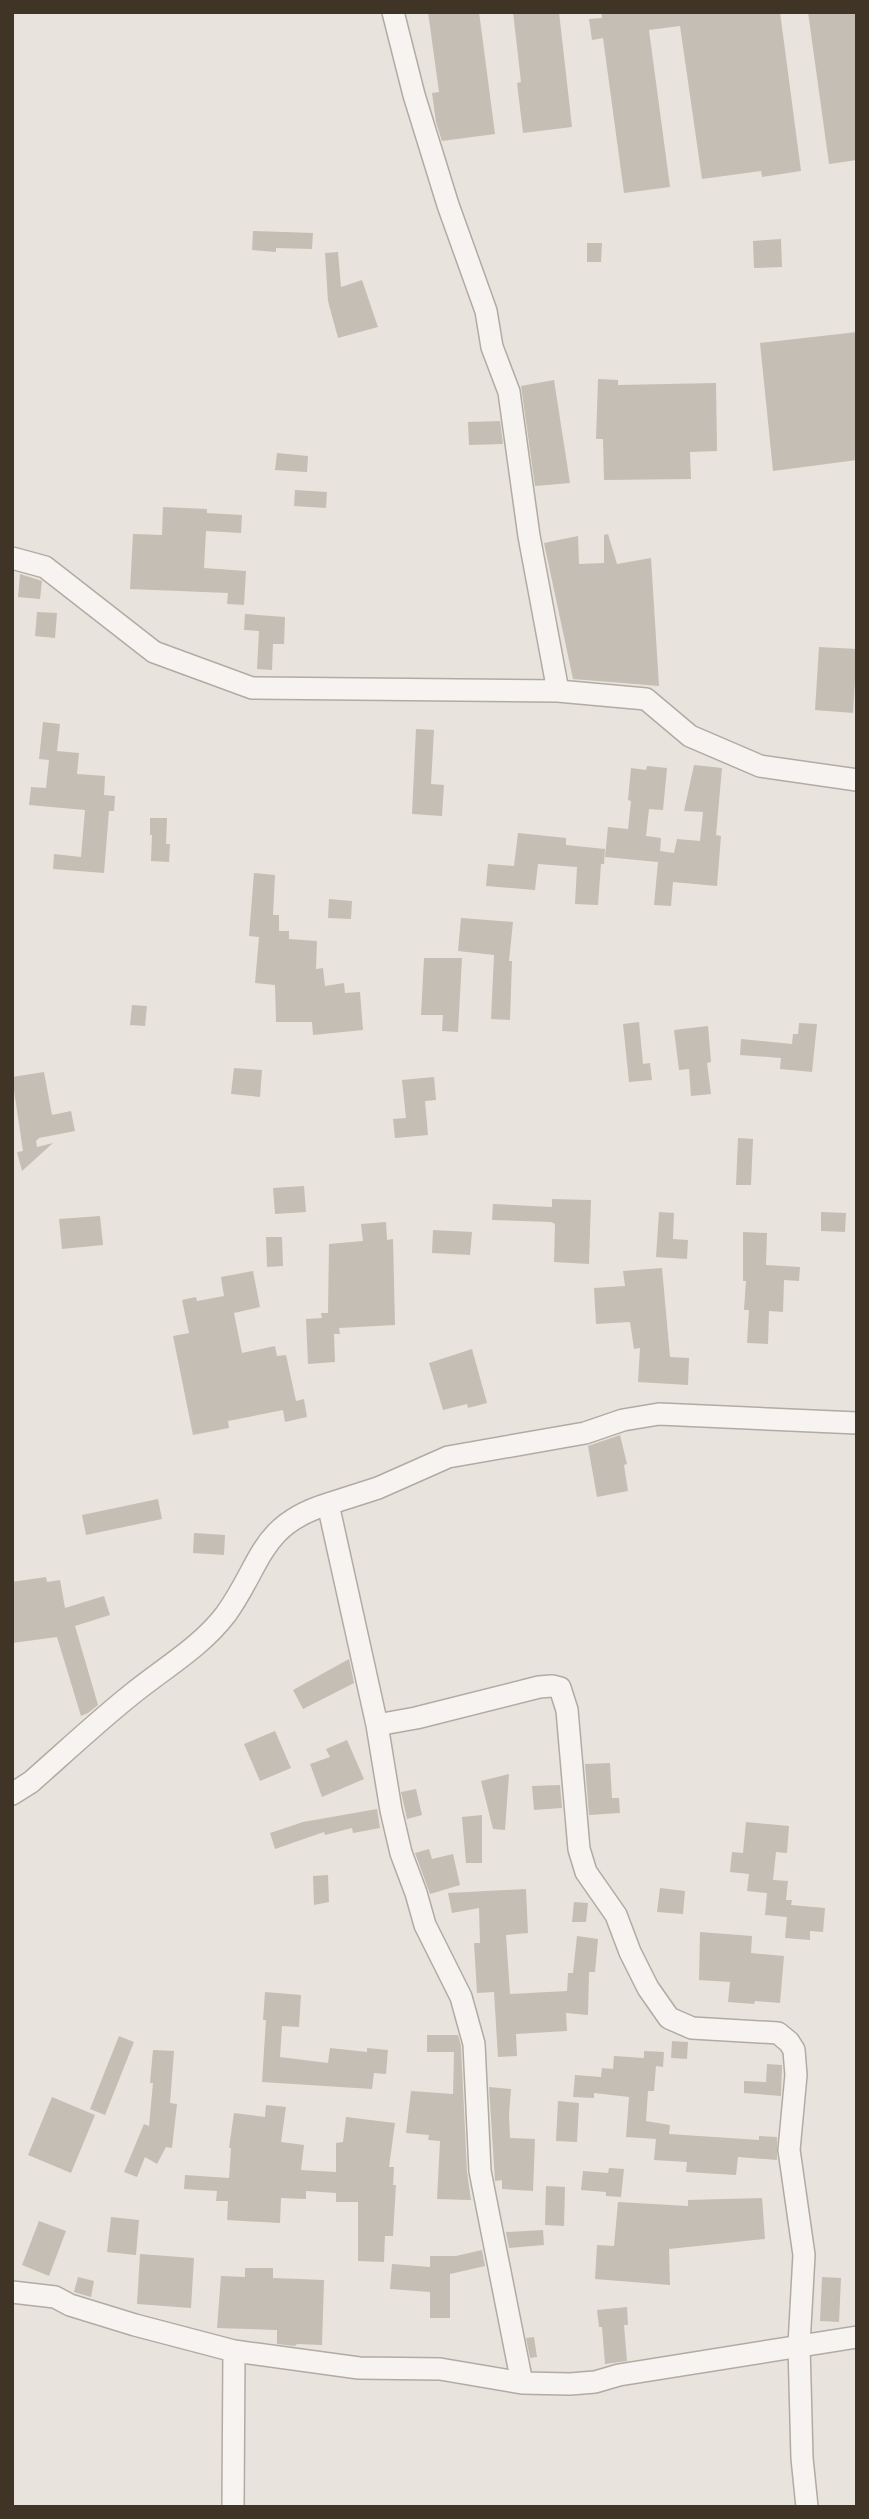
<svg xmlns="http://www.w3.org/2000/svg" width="869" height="2519" font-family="Overpass,sans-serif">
	<rect width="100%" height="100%" fill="#e8e3dd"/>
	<!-- building -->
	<path fill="#c5beb4" d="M428,12h51l16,122 -53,7 -6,-19 -4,-29 7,-1z
		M513,12h46l13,115 -49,6 -6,-50 4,-1z
		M601,12h179l21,159 -39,6 -1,-6 -59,8 -22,-153 -31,4 21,157 -46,6 -21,-155 -11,2 -3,-21 13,-1z
		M808,12h49v148l-28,4z
		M253,231l60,2 -1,16 -36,-1v4l-24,-2z
		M781,239l1,28 -28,1 -1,-27z
		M587,243h15l-1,19h-14z
		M338,252l3,35 21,-7 16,47 -40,11 -10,-37 -3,-48z
		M857,332v128l-84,11 -13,-128z
		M598,379l20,1v5l98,-2 1,68 -27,1 1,27 -87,1 -1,-41h-7z
		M554,380l16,103 -35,3 -14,-100z
		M500,421l3,23 -34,1 -1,-23z
		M277,453l31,3 -1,16 -32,-2z
		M295,490l32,2 -1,16 -32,-2z
		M163,507l44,2v4l35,2 -1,18 -35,-2 -2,37 42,3 -2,34 -17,-1 1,-11 -98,-4 3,-55 29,1z
		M608,534l9,30 34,-6 8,128 -86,-7 -29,-136 34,-7 1,28 25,-1v-28z
		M20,574l22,7 -2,18 -22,-2z
		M37,612l20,1 -2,25 -20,-2z
		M245,614l40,3 -1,27h-11l-1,26 -15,-1 2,-38 -15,-1z
		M819,647l38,2 -4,64 -38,-3z
		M43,722l17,2 -3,27 22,2 -2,21 28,2 -1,19 11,1 -1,15h-5l-5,62 -51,-4 1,-15 27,3 4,-47 -56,-5 2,-18 15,1 3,-28 -10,-1z
		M416,729l18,1 -3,54 13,1 -2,31 -30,-2z
		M694,765l28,3 -6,67 5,1 -4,50 -44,-4 -2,24 -17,-1 4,-43 -53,-5 3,-30 20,2 3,-28 -3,-1 3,-32 15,2 1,-4 20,2 -4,42 -14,-1 -3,27 15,2 -1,13 14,2 3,-14 23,2 3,-29 -19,-1z
		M150,818h17l-1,26h4l-1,18 -18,-1 1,-26h-2z
		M518,833l48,5v7l39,4 -1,15h-3l-3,41 -23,-1 2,-37 -39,-3 -3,26 -49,-4 2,-22 26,2z
		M254,873l21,2 -2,40h6v16h10v8l28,2 -1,28 7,-1 2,18 19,-3 1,10 15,-1 3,38 -50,5 -1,-13h-36l-1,-37 -20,-2 4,-46 -10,-1z
		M329,899l23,2 -1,18 -23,-1z
		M461,918l52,4 -4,39h3l-2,59 -19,-1 3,-64 -36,-4z
		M424,958h38l-4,74 -16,-1 1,-16h-22z
		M132,1005l15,1 -2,20 -15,-1z
		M639,1022l4,42 7,-1 2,17 -23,2 -6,-58z
		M799,1023l18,1 -5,48 -32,-3 1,-11 -41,-3 1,-16 51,5 1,-10h5z
		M708,1026l3,36 -4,1 4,31 -20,2 -2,-27 -10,1 -5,-40z
		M234,1068l28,2 -2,27 -29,-3z
		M44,1072l8,43 19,-4 4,20 -36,7 -3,3 1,6 16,-4 -31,28 -5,-19 6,-1 -11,-74z
		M434,1077l2,23 -11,1 3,34 -33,3 -2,-19 13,-1 -4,-38z
		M738,1138l15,1 -2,46h-15z
		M304,1186l2,26 -31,2 -2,-26z
		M552,1199l39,1 -2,64 -35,-2 1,-38 -4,-2 -59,-2 1,-16 59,3z
		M659,1212l15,1 -1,26 15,1 -1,19 -31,-2z
		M821,1212l25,1 -1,19 -24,-1z
		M100,1216l3,29 -41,4 -3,-30z
		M386,1222l1,18 6,-1 2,86 -56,3 1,6h-6l1,28 -27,2 -2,-45 16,-1 -1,-5h7l1,-69 34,-3 -2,-17z
		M433,1230l39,2 -2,23 -38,-2z
		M743,1232l24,1 -1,32 34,2 -1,14 -15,-1 -1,32 -14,-1 -1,33 -21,-1 2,-33h-5l2,-29h-3z
		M266,1237h16l1,29 -16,1z
		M662,1268l8,89 19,1 -1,27 -50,-3 2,-34 -6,1 -4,-27 -34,2 -2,-36 31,-2 -2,-15z
		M253,1271l7,36 -26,6 8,40 33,-7 2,10 9,-1 10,46 8,-2 3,18 -22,5 -2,-12 -55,11 1,7 -36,7 -20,-99 16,-3 -7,-33 14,-3 1,4 27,-5 -3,-19z
		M472,1349l15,54 -19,5 -1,-4 -24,6 -14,-47z
		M620,1435l7,29 -3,1 4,26 -31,6 -9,-51z
		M158,1499l4,20 -76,16 -4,-20z
		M194,1533l31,2 -1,20 -31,-2z
		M46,1577l1,5 13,-2 5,28 39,-12 6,19 -35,11 23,79 -10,8 -7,3 -24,-79 -45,6v-61z
		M349,1659l5,24 -51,26 -10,-19z
		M275,1731l16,37 -31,13 -16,-37z
		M347,1740l17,39 -42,18 -12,-33 20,-7 -4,-8z
		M610,1763l2,35h7l1,15 -31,2 -4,-51z
		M509,1774l-4,56 -12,-1 -12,-48z
		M560,1785l2,23 -28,2 -2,-24z
		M416,1789l6,26 -15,4 -6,-27z
		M377,1809l3,19 -27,5 -1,-5 -27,7 -1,-3 -49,17 -5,-16 33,-11z
		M482,1815v48h-16l-4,-46z
		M746,1822l43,4 -2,27 -11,-1 -3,28 15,1 -2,19h6l-1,5 34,3 -2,24 -13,-1v9l-25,-2 2,-21 -22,-2 2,-22 -20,-2 2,-17 -19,-2 2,-20 11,1z
		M429,1849l3,10 21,-5 7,31 -30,9 -15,-41z
		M328,1875l1,27 -15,3 -1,-29z
		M660,1888l25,3 -2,23 -26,-2z
		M526,1889l2,44 -22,2 4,59 57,-3 1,-18h5l4,-37 21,3 -3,33h-6l-1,43 -22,-2 1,18 -51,3 1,22 -19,1 -4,-65 -17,1 -3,-50h6l-1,-35 -27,5 -4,-20z
		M574,1902l14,1 -2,19h-14z
		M700,1932l52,4 -1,17 33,3 -4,47 -25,-2 -1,3 -26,-2 2,-20 -31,-2z
		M265,1992l36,3 -2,32 -17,-1 -2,31 48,6 2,-15 37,4v-4l21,2 -2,24 -12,-1 -2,16 -110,-7 4,-62h-3z
		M427,2035h31l3,11 6,126 4,28 -34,-1 3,-58 -12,-1 1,-5 -23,-2 5,-42 42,3 1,-42h-27z
		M119,2036l15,6 -29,73 -15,-6z
		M672,2041l16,1 -1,17 -16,-1z
		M153,2050l21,1 -4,52 7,1 -5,44 -6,-1 -9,17 -12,-7 -8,20 -13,-5 20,-48 5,2 4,-43h-3z
		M644,2051l20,1 -1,15 -7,-1 -2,25h-6l-2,30 24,4 -1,9 90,6v-4l18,1v23l-39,-3 -2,18 -50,-3 1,-10 -33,-2 2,-21 -30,-2 3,-40 -35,-4v5l-21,-1 2,-22 26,2 1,-9 11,1 1,-13 30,2z
		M767,2064l15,1 -1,31 -37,-3v-12l22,1z
		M489,2087l22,2 -2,26 1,23 25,1 -2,52 -31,-2v-9l-7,1z
		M52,2097l43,18 -24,58 -43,-18z
		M558,2101l21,2 -2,39 -21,-1z
		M266,2105l20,2 -5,35 23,3 -3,25 35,2v-29l7,-1 3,-25 49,6 -6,44h5l-1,18h3l-3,51h-8l-1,26 -26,-1v-59h-22v-9l-30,-2v8l-25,-1 -1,25 -53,-3 1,-19h-12l1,-10 -33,-2 1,-14 44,3 2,-30h-2l5,-35 31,4z
		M609,2168l15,1 -3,28 -15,-1v-4l-25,-2 2,-19 25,2z
		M546,2186l19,1 -1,39 -19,-1z
		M762,2198l3,41 -96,10 1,36 -75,-6 2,-34 17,1 4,-44 70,4v-6z
		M111,2217l28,3 -3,35 -29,-3z
		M39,2221l27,10 -17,45 -27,-11z
		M543,2230l1,15 -35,3 -3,-16z
		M482,2250l3,16 -35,8v44h-20v-26l-40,-3 2,-25 38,3v-11h26z
		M140,2254l54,4 -3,50 -54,-4z
		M245,2268h28v10l51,2 -2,65 -25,-1 -2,2 -18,-2v-14l-60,-2 4,-52 24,1z
		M78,2277l16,4 -3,16 -17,-5z
		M822,2277l19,1 -2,44 -19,-1z
		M627,2307l1,18h-4l3,36 -22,3 -3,-37h-3l-2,-17z
		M534,2337l3,20 -7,1 -4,-20z"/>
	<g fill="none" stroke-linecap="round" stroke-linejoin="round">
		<defs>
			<path id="minor" d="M393,12l21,83 34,110 38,106 6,36 17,45 20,144 29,155
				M12,558l33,9 109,85 98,36 306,3 88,8 44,37 70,30 97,14
				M328,1504l50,-16 70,-31 137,-24 38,-13 36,-6 198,9
				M377,1725l39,-7 123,-31 13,-1 8,2 7,22 12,139 7,23 30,43 14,37 18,36 21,30 23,10 86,5 11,9 5,8 2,25 -7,75 15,105 -5,90 3,113 5,49
				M12,1794l19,-12c33,-29 66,-60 101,-88 32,-26 69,-47 94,-80 36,-50 33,-89 102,-110l49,221 14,85 10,43 15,40 9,32 36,72 13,47 6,127 42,212
				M12,2292l43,5 15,8 65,20 99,26 125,17 81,1 82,14 48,1 25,-2 24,-7 238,-38
				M233,2507l1,-156"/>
		</defs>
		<!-- minor casing -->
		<use href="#minor" stroke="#b2aba2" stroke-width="24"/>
		<!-- minor -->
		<use href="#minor" stroke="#f6f3f0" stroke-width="21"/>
	</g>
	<!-- border -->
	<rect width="869" height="2519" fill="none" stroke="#3f3425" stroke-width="28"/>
</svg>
